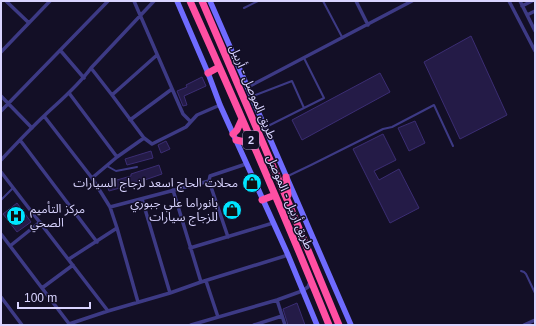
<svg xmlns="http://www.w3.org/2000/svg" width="536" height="326" font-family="Helvetica,'Noto Sans Arabic',sans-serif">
	<rect width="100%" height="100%" fill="#130f26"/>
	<!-- building -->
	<path fill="#241b47" stroke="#3b2d73" d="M471,36l36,79 -47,24 -36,-77z
		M380,73l10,19 -88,48 -10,-20z
		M202,77l4,9 -22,10 3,9 -4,1 -6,-15 10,-4 -1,-2z
		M415,121l10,22 -16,8 -11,-23z
		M383,134l13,26 -22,11 5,9 20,-11 20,39 -29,15 -37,-74z
		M166,141l4,8 -9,4 -3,-8z
		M151,151l2,7 -26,7 -2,-6z
		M159,165l3,9 -23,8 1,3 -5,1 -1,-2 -25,7 -3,-8 25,-7v-2z
		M17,203l14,19 -14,10 -14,-18z
		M297,303l8,22h-17l-5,-16z"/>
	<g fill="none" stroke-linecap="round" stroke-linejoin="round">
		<!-- lane -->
		<path stroke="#3d3a85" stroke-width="2" d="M323,1l19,36
			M244,8l14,-7
			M253,96l39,-15 12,27
			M266,127l58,-29 -20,-40
			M107,166l9,5 21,-4
			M288,176l23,-11 72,-36 9,-2 42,-22 19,41
			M1,200l12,-12
			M521,271l3,1 2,2 9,19"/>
		<!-- street -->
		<path stroke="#3d3a85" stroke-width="3.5" d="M6,1l23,22
			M134,1l49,113 7,7
			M356,1l12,24
			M509,1l26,50
			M520,1l15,30
			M522,6l10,-5
			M527,15l8,-4
			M60,50l24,28
			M1,52l49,-51
			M91,68l21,27 32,43
			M248,87l164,-86
			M69,93l48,64
			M112,95l45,-40
			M1,96l31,32
			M1,111l107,-110
			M44,116l48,62 18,29 99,-26 1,-5 36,-12
			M130,120l42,-31
			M20,140l77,102
			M1,160c14,-15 29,-31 44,-45 16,-15 33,-29 46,-47l63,-67
			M1,172l107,139
			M92,178l25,-21 27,-19 8,6 34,-17 11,-12 23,-10
			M209,181l19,56
			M173,190l28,92
			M142,199l28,94
			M110,207l7,21 21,74
			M1,234l69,91
			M10,246l30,-24
			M190,248l83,-25
			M69,259l48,-31
			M206,281l12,36
			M42,288l31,-23
			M1,297l21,28
			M277,300l8,25
			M69,324l39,-13 62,-18 31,-11 87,-27
			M191,325l86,-25 25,-9 6,-4 2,-5
			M254,325l28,-9
			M524,325l11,-5"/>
		<!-- secondary -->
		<path stroke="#6f6bff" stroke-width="5.5" d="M177,1l31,72 12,32 68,150 29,70
			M210,1l141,324"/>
		<!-- highway -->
		<path stroke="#ff4fa3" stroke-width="7" d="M190,1c48,107 95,215 139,324
			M202,1l87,203 50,121
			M208,73l11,-6
			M233,134l4,-4 5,-11
			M236,140l9,2 9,5
			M286,177l2,18
			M262,200l13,-5"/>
	</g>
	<!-- icons -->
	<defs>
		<symbol id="shop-disc" viewBox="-11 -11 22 22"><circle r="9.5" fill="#00e5ff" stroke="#130f26"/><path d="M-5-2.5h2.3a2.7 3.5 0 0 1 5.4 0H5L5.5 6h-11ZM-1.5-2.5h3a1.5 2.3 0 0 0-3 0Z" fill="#111"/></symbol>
		<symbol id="hospital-disc" viewBox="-11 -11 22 22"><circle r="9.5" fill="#00e5ff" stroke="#130f26"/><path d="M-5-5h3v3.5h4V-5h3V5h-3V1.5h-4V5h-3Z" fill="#111"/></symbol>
	</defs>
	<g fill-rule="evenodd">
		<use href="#shop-disc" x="241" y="172" width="22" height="22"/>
		<use href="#shop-disc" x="221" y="199" width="22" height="22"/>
		<use href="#hospital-disc" x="5" y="205" width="22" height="22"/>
	</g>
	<g text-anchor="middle" stroke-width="3" stroke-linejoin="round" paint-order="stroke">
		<!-- shield labels -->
		<rect fill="#130f26" stroke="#9e99be" stroke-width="1" x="243" y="131" width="16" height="18" rx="3"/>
		<g font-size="11" font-weight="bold" fill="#d9d4ff">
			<text x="251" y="144">2</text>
		</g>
		<!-- street labels -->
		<g font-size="12" fill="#d9d4ff" stroke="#130f26">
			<text transform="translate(253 92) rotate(67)" y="4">طريق الموصل - أربيل</text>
			<text transform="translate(290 202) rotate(67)" y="4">طريق أربيل - الموصل</text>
		</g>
		<!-- poi labels -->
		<g font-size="12" fill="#d9d4ff" stroke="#130f26" text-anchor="end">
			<text x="238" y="187">محلات الحاج اسعد لزجاج السيارات</text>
			<text x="218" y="207">بانوراما علي جبوري<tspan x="218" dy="14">للزجاج سيارات</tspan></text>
			<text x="30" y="213" text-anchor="start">مركز التأميم<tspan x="30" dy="14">الصحي</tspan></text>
		</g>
	</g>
	<!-- border -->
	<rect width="536" height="326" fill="none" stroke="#d9d4ff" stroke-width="4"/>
	<!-- scale -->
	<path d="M18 302v6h72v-6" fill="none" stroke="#d9d4ff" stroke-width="2"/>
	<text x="24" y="302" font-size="12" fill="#d9d4ff" stroke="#130f26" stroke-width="3" paint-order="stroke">100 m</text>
</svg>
